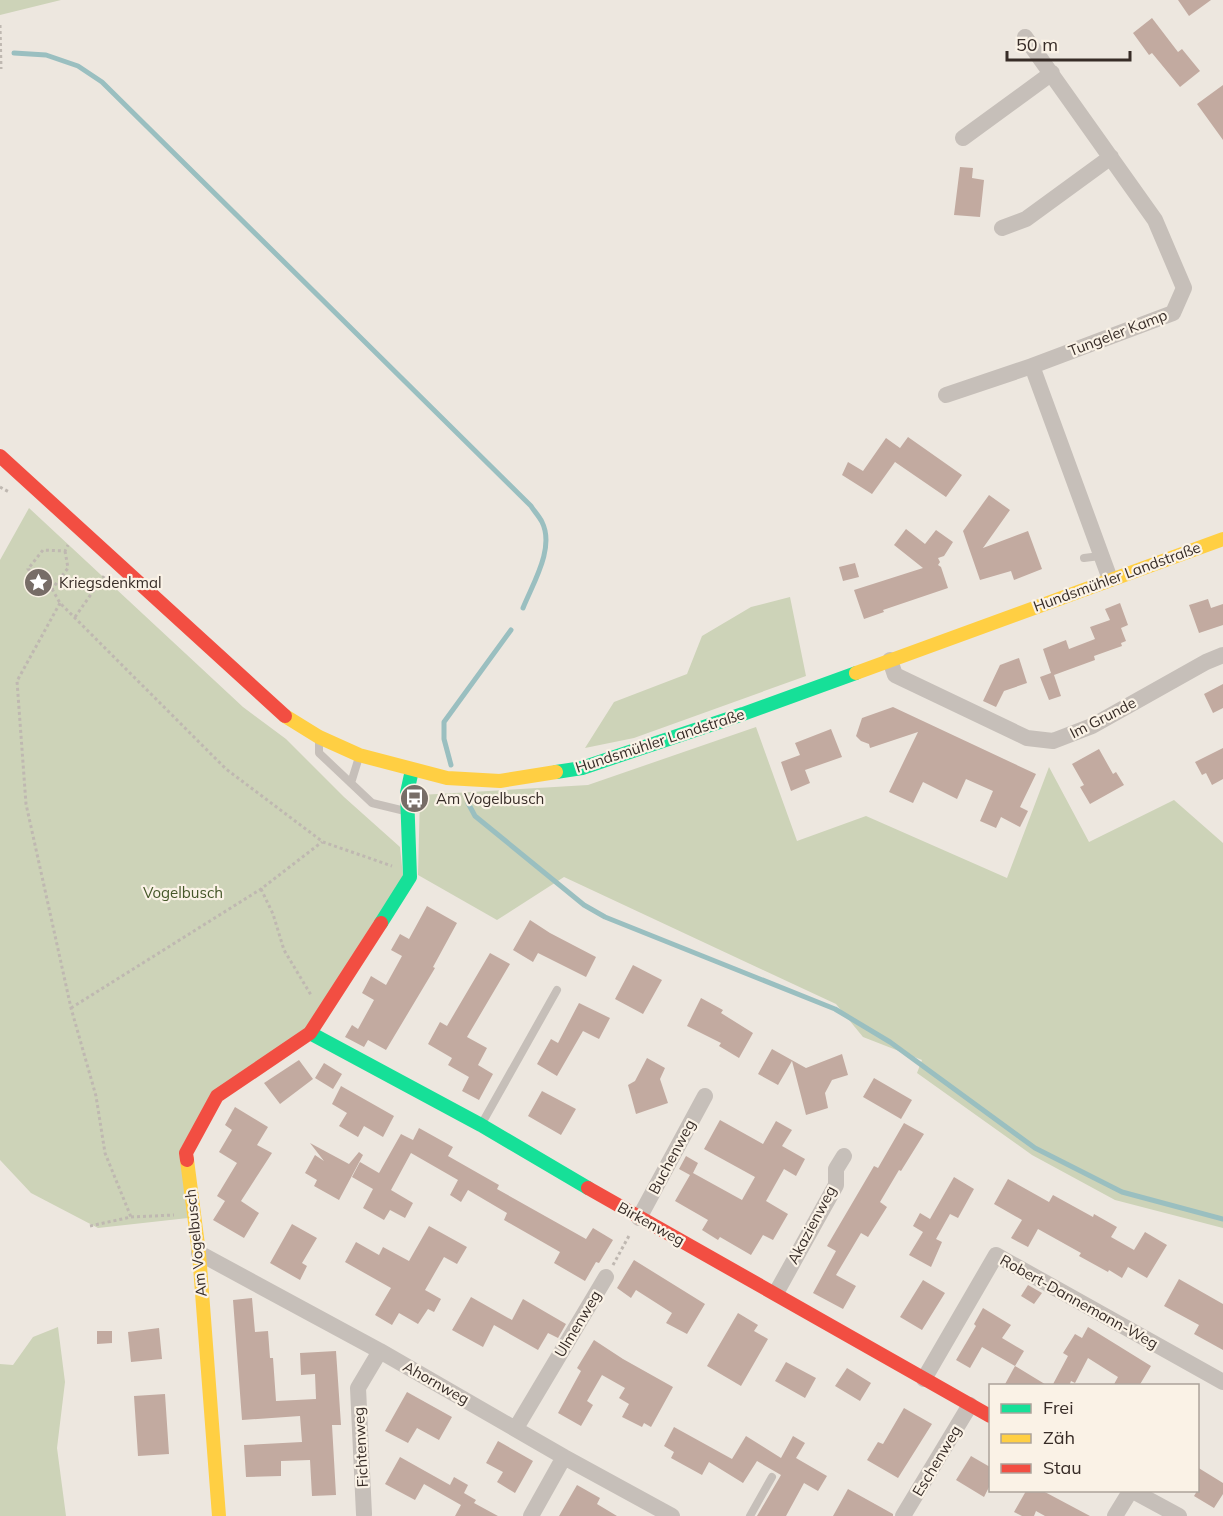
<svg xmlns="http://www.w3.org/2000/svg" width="1223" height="1516" font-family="Mulish,sans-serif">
	<rect width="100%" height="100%" fill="#ede7df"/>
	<!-- green -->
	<path fill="#cdd3b8" d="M0,0h61l-61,15z
		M29,508l214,199 43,32 58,58 56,50 3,29 -89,149 -100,68 -33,55 7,70 -90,10 -67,-35 -31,-33v-600z
		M790,597l16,79 -172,62 -49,10 29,-46 73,-28 15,-38 49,-29z
		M756,727l41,114 69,-25 141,62 42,-111 40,75 85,-42 49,43v385l-108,-28 -83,-45 -115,-82 5,-13 -59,-23 -27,-33 -272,-127 -67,43 -79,-45 2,-80 168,-10z
		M58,1327l7,55 -8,66 9,68h-66v-152l13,1 20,-28z"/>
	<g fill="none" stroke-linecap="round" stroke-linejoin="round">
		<!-- stream -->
		<path stroke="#9abfc0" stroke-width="5" d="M14,53l32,2 32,11 24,16 429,424c3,5 8,10 11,16 13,26 -9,61 -19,86
			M451,765l-7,-26v-17l67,-92
			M468,803l7,13 109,89 21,12 230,92 55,33 145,106 87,44 101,27"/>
	</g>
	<!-- building -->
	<path fill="#c2aaa0" d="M1178,0h33l-22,16z
		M1152,18l26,34 4,-3 18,22 -20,16 -28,-34 -3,2 -16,-22z
		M1223,85v55l-26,-36z
		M960,167l13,1 -1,10 12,2 -4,37 -26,-2z
		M908,437l54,38 -16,22 -51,-35 -23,32 -30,-19 6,-13 15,9 23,-33 14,10z
		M989,495l21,15 -27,38 45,-17 14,38 -28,11 -3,-9 -31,9 -17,-49z
		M906,529l19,15 11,-14 17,12 -9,14 -6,2 2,4 -2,3 3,2 7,21 -65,22 1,2 -20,7 -10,-29 69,-22 -29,-23z
		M855,563l4,14 -16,4 -4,-14z
		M1208,599l3,9 12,-4v21l-24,8 -10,-28z
		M1120,603l8,22 -7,3 5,13 -5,2 1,3 -28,10 1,4 -41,15 7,21 -12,4 -9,-23 11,-4 -8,-24 23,-9 3,9 26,-10 -5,-12 20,-7 -5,-11z
		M1019,658l8,25 -23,8 -8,16 -13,-6 17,-36z
		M1223,684v24l-10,5 -9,-19z
		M893,707l143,67 -16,33 8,4 -8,16 -19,-10 -5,11 -16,-7 13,-30 -27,-12 -9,20 -34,-17 -10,21 -24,-11 29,-60 -48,16 -1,-4 -8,-3 -5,-5 6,-18z
		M831,729l11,28 -37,13 5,13 -19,8 -10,-29 19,-7 -5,-12z
		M1223,748v31l-11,6 -6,-12 -4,2 -7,-13z
		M1099,749l14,25 3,-2 8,13 -34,19 -10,-17 4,-2 -12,-21z
		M427,906l30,17 -24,44 2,1 -49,82 -18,-10 -4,7 -19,-10 7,-12 6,4 16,-29 -12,-7 9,-17 15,9 16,-29 -11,-6 9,-16 9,5z
		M530,920l20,13 46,24 -10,20 -48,-24 -5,9 -20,-12z
		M490,953l20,11 -43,73 20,11 -9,17 15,9 -14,26 -17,-9 7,-14 -21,-12 4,-7 -24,-14 12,-22 7,4z
		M633,965l29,15 -19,34 -28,-15z
		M701,998l22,12 -2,3 32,20 -14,25 -20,-12 2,-3 -34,-17z
		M579,1003l31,15 -11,21 -16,-8 -26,45 -20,-12 14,-25 7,4z
		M772,1049l34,19 36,-14 6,21 -16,5 -7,13 3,15 -22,7 -14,-54 -14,24 -20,-11z
		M647,1058l18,10 -5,11 8,24 -32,11 -8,-29 7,-4z
		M299,1060l14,19 -33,25 -16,-21z
		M324,1063l18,11 -9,15 -18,-11z
		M874,1078l38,22 -11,19 -38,-22z
		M341,1086l53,30 -11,21 -19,-11 -6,11 -19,-11 8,-13 -15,-9z
		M542,1091l34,18 -15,26 -33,-19z
		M235,1107l33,20 -11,18 15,8 -31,48 18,12 -15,25 -31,-18 12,-19 -8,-5 20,-33 -18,-11 13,-22 -7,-5z
		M720,1120l43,24 13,-23 16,9 -10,16 23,13 -9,17 -12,-7 -18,32 22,13 -15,26 -10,-5 -12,20 -31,-18 -2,3 -16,-10 6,-10 -33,-19 15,-26 -11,-6 7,-13 12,7 -5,10 49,27 13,-23 -51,-28z
		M904,1123l20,11 -23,37 -2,-1 -19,32 7,5 -19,30 -7,-4 -25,42 20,11 -13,23 -30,-16 23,-42 -9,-5 47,-80 4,2z
		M419,1128l34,19 -5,9 51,29 -2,4 89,50 7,-11 20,12 -14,23 -3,-1 -11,19 -31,-18 6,-11 -56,-32 3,-7 -39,-23 -7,12 -11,-7 8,-15 -47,-27 -20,37 22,13 -8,15 -15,-8 -6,10 -21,-12 10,-19 -21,-12 8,-15 19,11 22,-39 12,6z
		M310,1143l39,21 10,-12 4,3 -24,45 -25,-14 3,-6 -12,-7 10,-18 9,6z
		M954,1177l20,12 -16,29 -8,-4 -14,25 6,3 -11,25 -22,-12 14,-23 -10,-6 7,-13 10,6z
		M1008,1179l41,23 4,-7 40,22 1,-3 23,13 -6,10 23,13 11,-18 22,13 -20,33 -19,-11 -6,11 -13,-8 -1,2 -29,-16 2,-3 -43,-24 -10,18 -17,-9 11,-18 -28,-16z
		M292,1224l25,14 -15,25 5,3 -7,14 -30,-17z
		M429,1226l38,21 -10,17 -13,-7 -19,33 16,9 -7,13 -6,-3 -10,15 -19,-11 -7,12 -17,-10 16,-27 -46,-26 11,-20 23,13 4,-8 26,14z
		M634,1260l71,44 -18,30 -21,-11 6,-10 -36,-23 -5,8 -14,-10z
		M1179,1279l44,25v46l-29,-16 5,-9 -35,-19z
		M923,1280l22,13 -23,37 -22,-13z
		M1028,1285l14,8 -8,11 -13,-8z
		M471,1297l41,23 11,-21 43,25 -8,14 -10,-5 -10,17 -44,-25 -11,22 -31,-17z
		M252,1298l3,34 13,-1 2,27h3l3,43 40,-2 -1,-25 -14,1 -1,-22 36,-2 5,74h-9l4,70 -24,1 -2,-36 -29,1v15l-35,1 -2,-32 58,-3 -2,-26 -58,4 -9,-120z
		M983,1308l28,17 -9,13 22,13 -9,15 -33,-19 -12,21 -14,-8 20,-34 -2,-2z
		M738,1313l20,12 -4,6 14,8 -27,47 -34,-20z
		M1088,1327l63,39 -12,20h-26l5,-9 -30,-19 -13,25 -4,-2 -2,5h-17l16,-30 -5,-3 12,-19 7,4z
		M159,1328l3,31 -31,3 -3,-30z
		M97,1331h15v12l-15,1z
		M594,1340l29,19 50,28 -22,40 -7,-4 -2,4 -20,-10 7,-13 -10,-6 6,-10 -23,-13 -15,26 6,4 -12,21 -23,-13 23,-42 -4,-3z
		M786,1362l30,16 -11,20 -30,-17z
		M1015,1366l33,20h-44z
		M847,1368l24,15 -11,18 -25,-15z
		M407,1392l45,25 -13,23 -22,-12 -9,15 -23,-12z
		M165,1394l4,60 -31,2 -4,-60z
		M904,1408l28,16 -34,54 -31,-18 11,-18 5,2z
		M674,1427l58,32 14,-23 35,22 12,-22 12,7 -9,15 31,18 -9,15 -14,-8 -18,33h-29l24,-41 -24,-14 -14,22 -34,-21 -7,13 -31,-17 3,-6 -10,-6z
		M498,1441l35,20 -18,32 -18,-11 6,-10 -17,-9z
		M971,1456l19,11v18l-6,12 -28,-17z
		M400,1457l50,28 4,-8 14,8 -4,8 12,7 -2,3 24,13h-43l6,-11 -37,-21 -9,16 -30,-16z
		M1197,1467l26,16v11l-9,14 -20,-12 3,-5z
		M577,1485l23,13 -3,6 20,12h-58z
		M848,1489l45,25v2h-60z
		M1026,1491h17l47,25h-45l-9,-5 -2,5h-12l-8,-4z"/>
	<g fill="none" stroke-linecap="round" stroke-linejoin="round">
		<!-- path -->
		<path stroke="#bfb8b1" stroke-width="3" stroke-dasharray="3 3" stroke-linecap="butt" d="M0,25l1,44
			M0,487l9,5
			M65,551l3,17 -16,21 -24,-20 15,-19 22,1 3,-6
			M52,589l8,14 166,166 97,73 69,24
			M60,603l-43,78 9,123 45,204 25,88 9,57 26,64
			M75,617l29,-41
			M261,889l12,25 11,36 27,45
			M71,1008l190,-119 61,-47
			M90,1226l41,-9 43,-2
			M613,1265l17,-31"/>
		<!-- lane -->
		<path stroke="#c6bfb9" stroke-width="8" d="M1084,558l16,-2
			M319,741v12l53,50 33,8
			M351,783l8,-26
			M481,1125l76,-135
			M750,1516l22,-39"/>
		<!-- street -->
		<path stroke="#c6bfb9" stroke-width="16" d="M1025,37l130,183 29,68 -11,25 -141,53 78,213
			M963,138l89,-65
			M1002,228l24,-9 85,-62
			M946,395l86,-29
			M890,660l5,15 132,63 26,3 39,-15 114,-64 17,-7
			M639,1218l66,-122
			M199,1253l181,98 184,106 108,59
			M776,1293l60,-108v-16l8,-13
			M924,1379l72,-124 227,127
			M516,1428l90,-151
			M1131,1490l48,26
			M364,1514l-6,-126 22,-37
			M531,1516l33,-59
			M903,1516l67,-111
			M1115,1516l16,-26"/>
		<!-- fast -->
		<path stroke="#16e098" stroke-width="14" d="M556,772l26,-4 161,-54 113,-41
			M381,923l29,-46 -3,-84 5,-23
			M310,1033l171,92 107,63"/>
		<!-- slow -->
		<path stroke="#ffcf43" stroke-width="14" d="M856,673l367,-134
			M285,716l34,21 40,18 88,23 53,3 56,-9
			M187,1160l12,93 20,263"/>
		<!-- jam -->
		<path stroke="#f24e42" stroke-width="14" d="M0,456l285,260
			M187,1160l-1,-7 31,-57 93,-63 71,-110
			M588,1188l402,228"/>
	</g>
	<!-- icons -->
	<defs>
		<symbol id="sight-disc" viewBox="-11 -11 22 22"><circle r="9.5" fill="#776d67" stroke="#faf2e6"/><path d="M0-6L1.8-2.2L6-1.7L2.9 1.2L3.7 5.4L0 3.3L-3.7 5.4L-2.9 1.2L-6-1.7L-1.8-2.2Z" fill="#fff"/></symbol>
		<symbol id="bus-disc" viewBox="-11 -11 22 22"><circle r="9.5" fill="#776d67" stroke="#faf2e6"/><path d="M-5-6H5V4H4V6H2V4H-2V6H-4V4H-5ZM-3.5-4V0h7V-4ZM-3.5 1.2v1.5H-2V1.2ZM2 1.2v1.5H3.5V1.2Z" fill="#fff"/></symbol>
	</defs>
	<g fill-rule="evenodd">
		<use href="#sight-disc" x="22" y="566" width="33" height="33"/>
		<use href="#bus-disc" x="398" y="782" width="33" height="33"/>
	</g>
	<g text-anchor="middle" stroke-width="4.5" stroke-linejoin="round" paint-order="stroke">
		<!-- street labels -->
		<g font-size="15" fill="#372c27" stroke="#faf2e6">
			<text transform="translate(1118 333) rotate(-21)" y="5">Tungeler Kamp</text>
			<text transform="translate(1117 577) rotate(-20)" y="5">Hundsmühler Landstraße</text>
			<text transform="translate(1103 718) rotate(-27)" y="5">Im Grunde</text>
			<text transform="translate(660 741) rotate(-18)" y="5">Hundsmühler Landstraße</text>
			<text transform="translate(672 1157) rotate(-62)" y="5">Buchenweg</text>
			<text transform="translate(651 1224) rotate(29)" y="5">Birkenweg</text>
			<text transform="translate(812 1225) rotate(-62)" y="5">Akazienweg</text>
			<text transform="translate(196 1243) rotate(-96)" y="5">Am Vogelbusch</text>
			<text transform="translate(1079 1302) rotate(29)" y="5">Robert-Dannemann-Weg</text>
			<text transform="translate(578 1324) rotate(-59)" y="5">Ulmenweg</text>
			<text transform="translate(436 1383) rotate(29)" y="5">Ahornweg</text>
			<text transform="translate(361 1447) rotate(-93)" y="5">Fichtenweg</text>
			<text transform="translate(937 1461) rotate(-59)" y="5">Eschenweg</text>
		</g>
		<!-- poi labels -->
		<g font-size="15" fill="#372c27" stroke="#faf2e6" text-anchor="start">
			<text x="59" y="588">Kriegsdenkmal</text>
			<text x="436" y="804">Am Vogelbusch</text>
		</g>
		<!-- park labels -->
		<g font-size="15" fill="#455729" stroke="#faf2e6">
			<text x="183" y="898">Vogelbusch</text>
		</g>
	</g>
	<!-- legend -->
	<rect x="989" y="1384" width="210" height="108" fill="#faf2e6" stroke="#aca39a" stroke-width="1.5"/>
	<rect x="1001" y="1404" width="30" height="9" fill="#16e098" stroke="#aca39a" stroke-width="1.5"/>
	<text x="1043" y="1414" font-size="18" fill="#372c27">Frei</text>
	<rect x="1001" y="1434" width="30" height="9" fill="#ffcf43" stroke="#aca39a" stroke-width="1.5"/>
	<text x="1043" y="1444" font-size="18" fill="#372c27">Zäh</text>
	<rect x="1001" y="1464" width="30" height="9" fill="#f24e42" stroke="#aca39a" stroke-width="1.5"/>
	<text x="1043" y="1474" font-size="18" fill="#372c27">Stau</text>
	<!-- scale -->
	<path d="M1007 51v9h123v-9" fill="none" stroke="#372c27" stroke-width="3"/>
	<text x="1016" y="51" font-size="18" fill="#372c27" stroke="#faf2e6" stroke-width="4.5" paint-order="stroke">50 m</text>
</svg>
